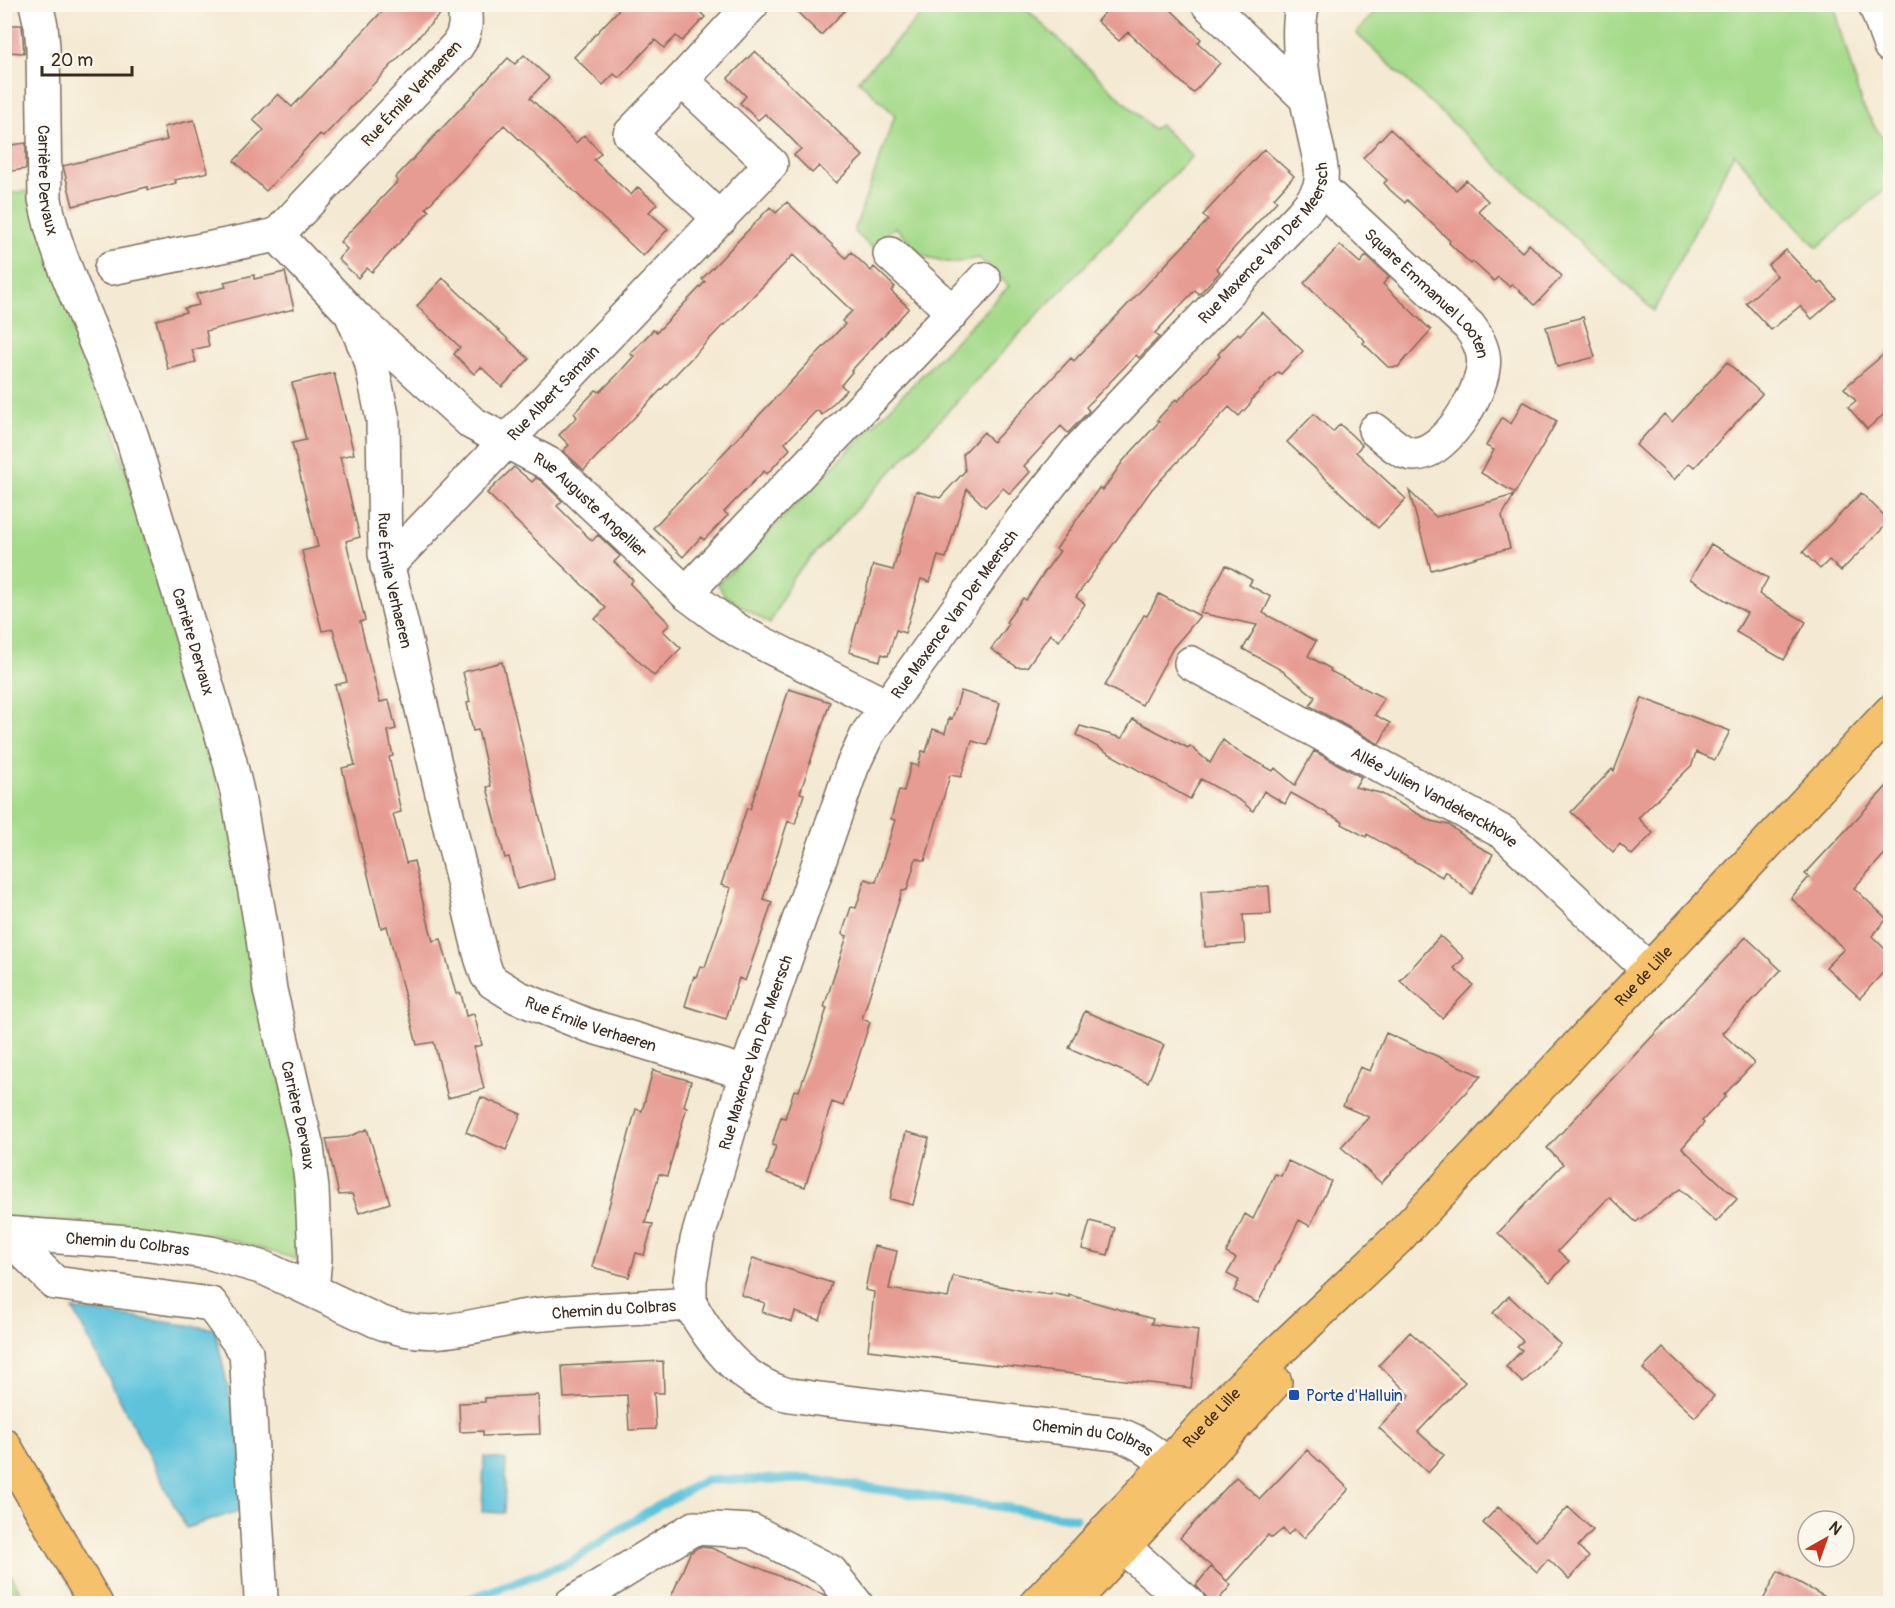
<svg xmlns="http://www.w3.org/2000/svg" width="1895" height="1608" font-family="Pangolin,sans-serif">
	<rect width="100%" height="100%" fill="#fbf7ec"/>
	<filter id="ink" filterUnits="userSpaceOnUse"><feTurbulence type="fractalNoise" baseFrequency=".0167" numOctaves="2"/><feDisplacementMap in="SourceGraphic" scale="12" xChannelSelector="R" yChannelSelector="G"/><feConvolveMatrix kernelMatrix="1 2 1 2 8 2 1 2 1" color-interpolation-filters="sRGB"/></filter>
	<filter id="wash" filterUnits="userSpaceOnUse"><feTurbulence type="fractalNoise" baseFrequency=".008" numOctaves="4" result="noise"/><feDisplacementMap in="SourceGraphic" scale="24" xChannelSelector="R" yChannelSelector="G"/><feGaussianBlur stdDeviation="1.35" result="paint"/><feColorMatrix in="noise" values="0 0 0 0 0 0 0 0 0 0 0 0 0 0 0 0 0 1.4 0 .05"/><feComposite in="paint" operator="in"/></filter>
	<g filter="url(#wash)">
		<rect width="100%" height="100%" fill="#f4e9d2"/>
		<!-- green -->
		<path fill="#a4da8a" stroke="#708254" stroke-width="1.5" d="M1383,4l451,1 27,98 14,24 15,21v37l-73,63 -83,-95 -80,158 -298,-278z
			M931,5h91l131,124 7,-4 32,31 -153,157 -246,264 -23,47 -46,-29 -6,-11 291,-298 -30,-28 -28,5 -28,-7 -28,-29 -23,21 -18,-17 41,-116 -37,-35z
			M28,191l76,205 125,426 60,295 11,143 -86,-25 -163,-15h-46l-1,-1026z
			M5,1564l21,39h-21z"/>
		<!-- water -->
		<path fill="#5dc3db" stroke="#4c767c" stroke-width="1.5" d="M73,1309l142,20 39,177 -68,22z
			M484,1457l22,3 -2,53 -22,-1z"/>
		<g fill="none" stroke-linecap="round" stroke-linejoin="round">
			<!-- stream -->
			<path stroke="#5dc3db" stroke-width="9" d="M450,1604l17,-4 103,-38 77,-50 59,-32 103,-1 267,39"/>
		</g>
		<g id="blocks">
			<!-- building -->
			<path fill="#e69b93" d="M389,4h57v4l-123,129 -3,-3 -54,57 -32,-30 30,-31 -11,-10 25,-26 14,13z
				M624,4h68l13,13 -23,24 -6,-5 -12,12 -9,-8 -36,38 -5,-4 -11,11 -29,-28z
				M789,4h62l-30,31z
				M1099,4h66l36,35 -3,4 22,20 -27,30 -65,-61 -9,9 -22,-20 9,-10z
				M4,25h18l2,28 -20,-1z
				M755,51l108,105 -27,27 -17,-17 -7,7 -18,-18 7,-6 -18,-19 -18,-16 -7,6 -18,-17 6,-7 -18,-18z
				M524,55l25,23 -19,20 46,45 8,-8 17,18 -7,7 37,35 7,-8 19,17 -8,8 19,17 -25,27 -139,-131 -78,83 3,3 -57,61 -5,-4 -9,10 -20,-19 9,-10 -7,-7 58,-61 -3,-3 113,-120 7,6z
				M194,120l14,52 -33,8 1,3 -15,4 -13,3 -1,-3 -74,19 -10,-40 104,-26 -3,-13z
				M1390,129l66,61 10,-10 22,21 -10,10 44,41 7,-8 33,32 -27,29 -23,-21 -2,3 -12,-10 -4,4 -21,-19 -2,2 -22,-21 1,-2 -22,-21 -21,-20 -2,3 -15,-13 -6,-7 3,-3 -24,-22z
				M26,143v26l-22,3v-26z
				M1264,149l30,27 -20,22 3,3 -61,67 4,4 -21,22 -4,-4 -40,43 4,4 -20,21 -3,-3 -50,52 3,4 -21,22 -7,-7 -37,40 6,6 -20,22 -7,-6 -18,19 -18,-18 -21,69 -8,-2 -8,26 -9,-3 -16,54 -9,-3 -8,26 -6,-2 -2,7 -31,-9 24,-87 20,5 23,-79 24,7 25,-27 -2,-17 21,-22 9,10 78,-84 3,3 134,-141 -5,-5z
				M787,202l59,56 5,-6 20,19 3,-4 21,20 -4,4 18,17 -58,63 1,1 -11,13 5,5 -24,25 -5,-5 -32,33 5,6 -23,25 -3,-3 -40,41 4,3 -24,25 -3,-3 -18,20 -30,-29 192,-204 -3,-3 10,-10 -59,-56 -68,70 -1,-1 -140,146 -21,-19 6,-6 -10,-10 18,-18 -3,-4 22,-23 4,2 17,-17 17,-19 -4,-2 23,-24 4,2 48,-50 -3,-3 68,-72 6,6z
				M1340,245l20,18 6,-7 23,21 -6,7 48,46 -33,37h-10l-25,-24 2,-2 -61,-58z
				M1786,250l32,34 4,-2 14,16 -24,21 -12,-13 -29,24 -25,-27 31,-27 -9,-11z
				M285,272l9,37 -88,22 3,15 -17,4 4,12 -28,7 -12,-49 30,-8 -2,-4 15,-3 -3,-11 30,-7 -2,-5 30,-7v4z
				M443,278l86,81 -27,28 -21,-20 -7,7 -20,-20 6,-7 -43,-41z
				M1262,312l41,39 -22,23 -3,-2 -26,27 -1,4 -12,13 -10,-9 -77,82 -76,108 9,7 -26,37 -9,-7 -23,33h-10l-26,-18 18,-25 -3,-2 17,-24 3,2 17,-26 17,-23 -4,-2 43,-61 4,2 20,-29 36,-39 -2,-2 19,-21 2,2 21,-22 21,-23 -2,-2 20,-21 2,2z
				M1583,317l12,40 -38,10 -11,-40z
				M1890,349v60l-23,20 -19,-22 8,-6 -12,-13z
				M1727,362l35,32 -67,73 -6,-4 -15,17 -38,-35 28,-31 8,8z
				M334,373l20,81 -14,3 20,80 -14,4 19,79 -5,2 20,80 9,-2 7,29 -8,2 5,25 -4,1 12,55 -8,2 13,49 8,-2 7,30h-1l13,50 8,-2 15,55 5,-1 5,23 8,-2 8,31 -8,2 10,42 -36,9 -14,-56 -17,3 -30,-119 -6,2 -39,-160 13,-3 -20,-80 12,-3 -14,-53 -11,2 -20,-80 16,-4 -26,-104 14,-3 -14,-57z
				M1523,401l34,20 -42,72 -34,-20 13,-23 -8,-4 16,-28 9,6z
				M1314,414l19,18 7,-8 22,21 -6,7 50,47 -28,29 -91,-86z
				M514,467l18,15 4,-4 4,2 22,21 -5,5 35,35 6,-6 22,21 -6,6 19,18 -3,4 40,40 -7,7 18,17 -27,28 -59,-57 11,-11 -119,-115z
				M1409,491l27,26 78,-22 -12,21 8,32 -79,22z
				M1861,493l29,28 -49,50 -12,-11 -9,9 -17,-17z
				M1711,544l57,34 -9,16 47,28 -22,38 -48,-28 11,-19 -57,-34z
				M1226,565l26,15 -3,5 22,12 -8,16 53,28 -8,15 23,13 -1,2 54,27 -9,17 15,8 -11,21 -69,-38 5,-9 -32,-26 -40,-22 14,-24 -57,-12z
				M1159,594l41,22 -27,32 -31,57 -37,-19 39,-71 3,1z
				M502,662l53,217 -38,10 -8,-32 -4,1 -18,-71 4,-1 -13,-56 -5,1 -6,-28 3,-1 -7,-30z
				M789,689l41,13 -30,91 4,1 -9,30 -7,-3 -25,78 9,3 -9,28 -18,51 -6,-3 -13,41 -41,-13 9,-30 2,1 4,-11 5,1 13,-38 13,-41 -10,-3 26,-77 3,1z
				M961,691l39,12 -13,42 -15,-4 -11,36 -11,-2 -25,86 -9,-3 -9,32 -5,1 -40,128 8,3 -27,84 -11,-4 -27,85 -38,-13 9,-28 -4,-1 9,-28 4,1 9,-28 5,1 15,-42 13,-41 -3,-1 23,-71 -5,-2 9,-27 5,1 9,-29 11,3 19,-62 -4,-1 8,-29 5,1 7,-27 7,2 4,-15 4,1 7,-23 12,4 4,-15 3,1z
				M1642,698l88,33 -15,29 -19,-8 -4,13 -54,53 15,15 -21,22 -12,-11 -7,8 -42,-40 41,-43 2,2z
				M1133,719l55,29 2,-2 20,17 13,-23 11,9 14,8 25,14 2,-3 20,17 19,-34 47,26 -6,10 25,6 51,28 18,4 27,20 17,9 -21,40 -27,-23 -3,6 -75,-43 -1,3 -24,-13 1,-2 -52,-29 -6,11 -21,-13 -11,20 -12,-10 -40,-22 -11,20 -114,-64 4,-9 42,12z
				M1890,783v65l-36,40 33,31 -15,17 18,18v11l-30,33 -34,-31 18,-18 -53,-51 18,-21 -4,-3z
				M1269,886l2,28 -28,1 2,29 -40,3 -4,-56z
				M1440,936l24,22 -10,10 19,17 -31,33 -42,-37z
				M1746,937l35,33 -59,63 32,30 -30,32 2,1 -24,25 2,2 -22,25 55,51 -21,23 -36,-33 -44,33 -27,-25 -51,54 11,10 -19,21 -52,-49 65,-69 -16,-16z
				M1085,1011l79,34 -16,37 -79,-34z
				M1386,1033l95,43 -100,107 -40,-36 28,-30 -26,-11 17,-39 10,4z
				M653,1070l38,11 -7,25 3,1 -20,69 -8,-2 -14,49 8,1 -9,31 -8,-2 -7,24 -37,-10 44,-158 6,2z
				M481,1097l40,17 -15,36 -40,-18z
				M367,1129l23,74 -31,10 -7,-19 -13,1 -13,-56 22,-2z
				M906,1132l23,6 -16,67 -23,-6z
				M1288,1161l43,20 -21,45 -11,-6 -41,83 -24,-12 5,-11 -12,-6 9,-16 -10,-5 19,-39 8,5 22,-45 6,2z
				M1090,1221l25,7 -7,27 -26,-6z
				M874,1246l23,5 -8,38 59,9 5,-22 75,16 23,3v-2l18,4v-2l84,24 -2,5 47,6 -7,58 -323,-38 6,-58 -9,-2z
				M753,1258l79,25 -12,37 -25,-8 -3,10 -30,-10 3,-9 -24,-8z
				M1509,1296l51,48 -37,39 -17,-16 16,-17 -5,-4 6,-5 -30,-28z
				M1410,1332l55,50 -47,50 26,23 -16,18 -49,-45 31,-33 -31,-30z
				M1663,1348l51,48 -19,21 -52,-48z
				M663,1361l1,32h-10l2,36 -27,1 -2,-35 -63,3 -2,-32z
				M538,1395l2,39 -57,2v-5l-23,1 -1,-29 26,-1v-4z
				M1307,1450l42,39 -45,49 -10,-9 -6,6 -5,-6 -11,9 -4,-3 -41,46 -47,-43 56,-61 24,22z
				M1498,1507l38,34 32,-34 25,23 -15,16 11,11 -20,22 -21,-20 -11,13 -54,-49z
				M699,1547l12,1 114,47 7,9h-164l22,-51z
				M1211,1567l20,18 -16,19h-8l-1,-7 -10,-12z
				M1778,1571l60,33h-77z"/>
		</g>
	</g>
	<g filter="url(#ink)">
		<use href="#blocks" fill-opacity="0" stroke="#7c6d5d" stroke-width="1.5"/>
		<g fill="none" stroke-linecap="round" stroke-linejoin="round">
			<defs>
				<g id="minor">
					<path id="s1" d="M36,4l5,22 2,21 2,152c7,40 23,76 38,113 17,41 34,83 49,125l98,325 8,34 24,135 8,59 37,157 5,42 3,69 -3,32"/>
					<path id="s2" d="M464,4c2,17 3,28 -7,42l-180,189 74,78 20,48 12,59 2,134 96,403 6,18 6,7 24,15 70,28 159,48"/>
					<path d="M1208,4l98,94"/>
					<path d="M1875,4l15,42"/>
					<path d="M682,80l70,-76"/>
					<path id="s3" d="M1320,187l149,139c9,12 17,26 14,42 -3,28 -38,86 -69,86 -14,0 -28,-16 -39,-24"/>
					<path d="M890,254l63,58 31,-33"/>
					<path d="M111,268l166,-33"/>
					<path id="s4" d="M359,320l113,103 79,42 135,128 33,25 23,15 145,73"/>
					<path id="s5" d="M387,566c128,-134 257,-268 384,-402l-89,-84 -52,54 90,85"/>
					<path d="M686,593l267,-281"/>
					<path id="s6" d="M1191,663l313,170 145,137"/>
					<path id="s7" d="M4,1233l139,10 68,10 53,15 113,53c57,24 101,1 157,-6 52,-6 104,-7 156,-11 21,38 49,75 92,89 9,3 19,3 28,5l307,36c27,8 48,28 68,46"/>
					<path d="M5,1233l50,50 156,21 35,48 15,246"/>
					<path id="s8" d="M690,1304v-24l7,-40 49,-167 106,-306 16,-34 154,-213 57,-71 222,-234c7,-8 14,-16 18,-26 6,-16 -1,-35 -4,-51 -8,-35 -22,-100 -12,-134"/>
					<path d="M1105,1531l84,73"/>
					<path d="M571,1604l123,-76 58,3 78,40 26,33"/>
				</g>
				<g id="major">
					<path d="M4,1445l92,159"/>
					<path id="s9" d="M1036,1604l52,-54 140,-151 169,-160 493,-527"/>
					<path d="M1071,1604l204,-222"/>
				</g>
			</defs>
			<!-- minor casing -->
			<use href="#minor" stroke="#7c6d5d" stroke-width="36"/>
			<!-- major casing -->
			<use href="#major" stroke="#7c6d5d" stroke-width="36"/>
			<!-- minor -->
			<use href="#minor" stroke="#fff" stroke-width="33"/>
			<!-- major -->
			<use href="#major" stroke="#f5c16b" stroke-width="33"/>
		</g>
	</g>
	<!-- markers -->
	<rect fill="#1a4fb4" stroke="#fbf7ec" stroke-width="2" x="1288" y="1389" width="12" height="12" rx="3"/>
	<g text-anchor="middle" stroke-width="4.5" stroke-linejoin="round" paint-order="stroke">
		<!-- street labels -->
		<g font-size="16" fill="#3b2a1e" stroke="#fbf7ec">
			<text transform="translate(411 93) rotate(-47)" y="6">Rue Émile Verhaeren</text>
			<text dy="6" stroke="none"><textPath href="#s1" startOffset="177">Carrière Dervaux</textPath></text>
			<text dy="6" stroke="none"><textPath href="#s8" startOffset="1233">Rue Maxence Van Der Meersch</textPath></text>
			<text dy="6" stroke="none"><textPath href="#s3" startOffset="152">Square Emmanuel Looten</textPath></text>
			<text dy="6" stroke="none"><textPath href="#s5" startOffset="240">Rue Albert Samain</textPath></text>
			<text dy="6" stroke="none"><textPath href="#s4" startOffset="298">Rue Auguste Angellier</textPath></text>
			<text dy="6" stroke="none"><textPath href="#s2" startOffset="686">Rue Émile Verhaeren</textPath></text>
			<text dy="6" stroke="none"><textPath href="#s8" startOffset="747">Rue Maxence Van Der Meersch</textPath></text>
			<text dy="6" stroke="none"><textPath href="#s1" startOffset="663">Carrière Dervaux</textPath></text>
			<text dy="6" stroke="none"><textPath href="#s6" startOffset="278">Allée Julien Vandekerckhove</textPath></text>
			<text dy="6" stroke="none"><textPath href="#s9" startOffset="874">Rue de Lille</textPath></text>
			<text dy="6" stroke="none"><textPath href="#s2" startOffset="1208">Rue Émile Verhaeren</textPath></text>
			<text dy="6" stroke="none"><textPath href="#s8" startOffset="261">Rue Maxence Van Der Meersch</textPath></text>
			<text dy="6" stroke="none"><textPath href="#s1" startOffset="1149">Carrière Dervaux</textPath></text>
			<text dy="6" stroke="none"><textPath href="#s7" startOffset="124">Chemin du Colbras</textPath></text>
			<text dy="6" stroke="none"><textPath href="#s7" startOffset="628">Chemin du Colbras</textPath></text>
			<text dy="6" stroke="none"><textPath href="#s9" startOffset="256">Rue de Lille</textPath></text>
			<text dy="6" stroke="none"><textPath href="#s7" startOffset="1150">Chemin du Colbras</textPath></text>
		</g>
		<!-- transit labels -->
		<g font-size="16" fill="#164399" stroke="#fbf7ec" text-anchor="start">
			<text x="1306" y="1401">Porte d'Halluin</text>
		</g>
	</g>
	<!-- margin -->
	<rect width="1895" height="1608" fill="none" stroke="#fbf7ec" stroke-width="24"/>
	<!-- north arrow -->
	<g transform="translate(1826 1539) rotate(40)"><circle r="28" fill="#fbf7ec" stroke="#aea59a" stroke-width="1.5"/>
	<path d="M0-4.5L10 22L0 15L-10 22Z" fill="#c8321e"/>
	<text y="-9" font-size="16" font-weight="bold" text-anchor="middle" fill="#3b2a1e">N</text>
	</g>
	<!-- scale -->
	<path d="M42 66v9h90v-9" fill="none" stroke="#3b2a1e" stroke-width="3"/>
	<text x="51" y="66" font-size="18" fill="#3b2a1e" stroke="#fbf7ec" stroke-width="4.5" paint-order="stroke">20 m</text>
</svg>
